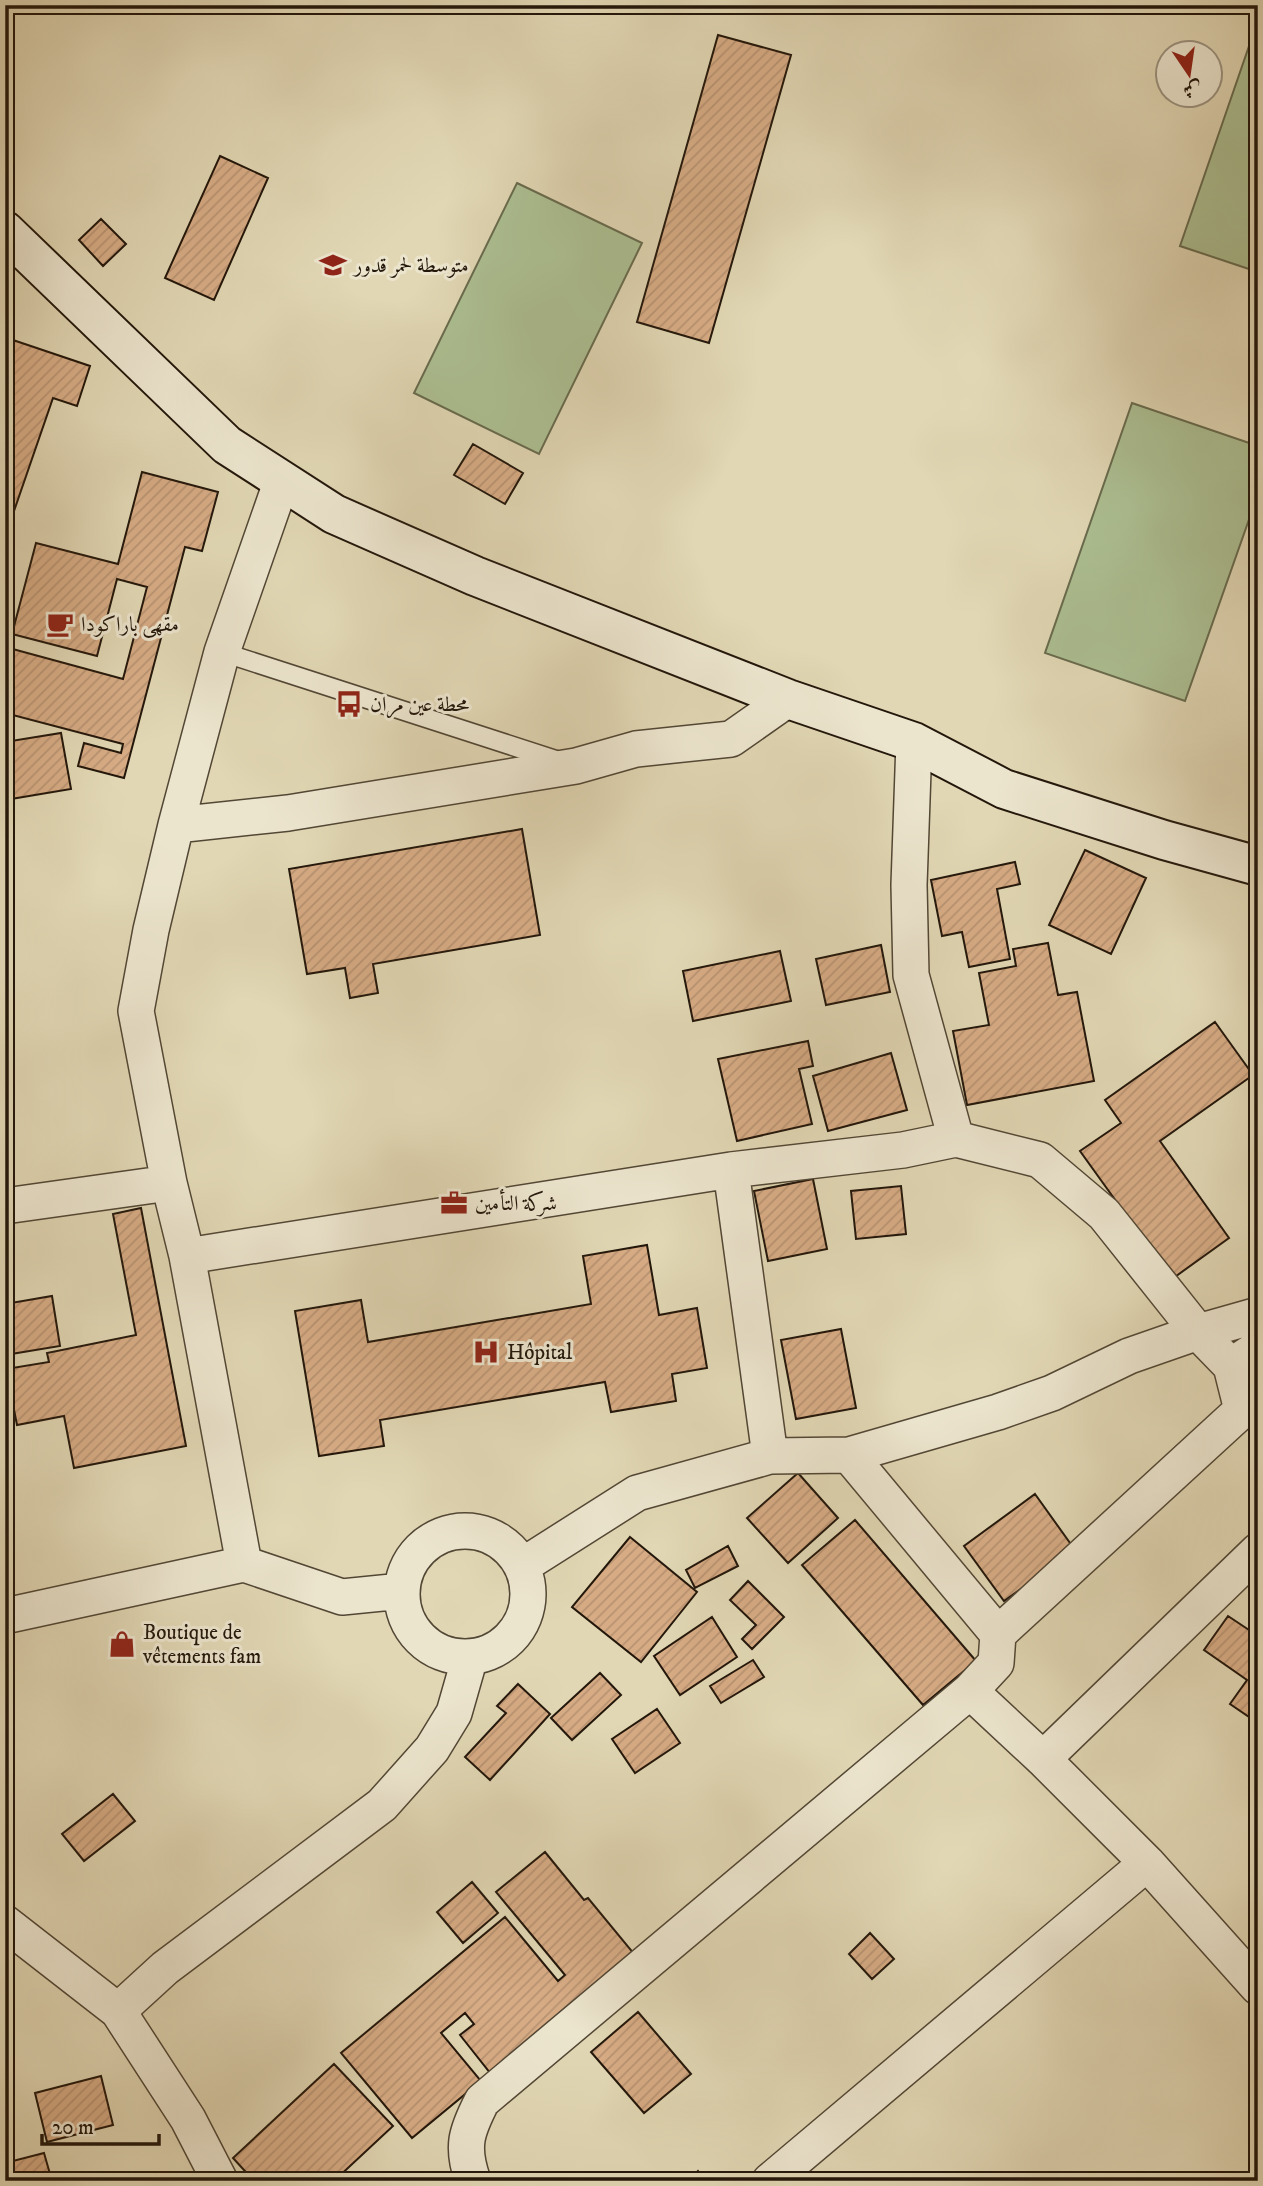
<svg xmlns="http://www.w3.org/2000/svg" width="1263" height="2186" font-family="'IM FELL DW Pica',Amiri,serif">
	<defs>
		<pattern id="building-hatch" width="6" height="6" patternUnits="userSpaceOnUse" patternTransform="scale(1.75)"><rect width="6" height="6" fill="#d7ac85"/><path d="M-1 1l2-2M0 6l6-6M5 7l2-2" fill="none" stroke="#b89372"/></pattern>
	</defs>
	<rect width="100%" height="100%" fill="#e1d7b4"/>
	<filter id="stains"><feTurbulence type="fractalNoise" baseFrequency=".00286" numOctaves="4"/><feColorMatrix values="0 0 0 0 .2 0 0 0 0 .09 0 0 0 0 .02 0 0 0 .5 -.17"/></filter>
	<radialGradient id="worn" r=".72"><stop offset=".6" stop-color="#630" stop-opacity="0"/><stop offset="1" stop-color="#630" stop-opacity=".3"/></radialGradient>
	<!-- pitch -->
	<path fill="#acbf92" stroke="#686b4e" stroke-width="2" d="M1258,20v252l-78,-26z
		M517,183l125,60 -103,211 -125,-61z
		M1132,403l126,43v48l-73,207 -140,-48z"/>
	<!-- building -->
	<path fill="url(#building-hatch)" stroke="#23170b" stroke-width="2" d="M718,35l73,20 -82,288 -72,-21z
		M220,156l48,22 -54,122 -49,-22z
		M101,219l25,25 -23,22 -24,-26z
		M7,338l83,28 -13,40 -24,-8 -39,113 -9,-2z
		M473,444l50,29 -18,31 -51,-29z
		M142,472l76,20 -16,59 -17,-4 -61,231 -46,-12 6,-23 37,10 2,-9 -118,-31v-51l4,-14 114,31 24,-92 -30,-8 -20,77 -85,-22 24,-91 82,21z
		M61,733l10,56 -66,11v-46l8,-2 -2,-11z
		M522,829l18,106 -167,29 5,29 -28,5 -5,-30 -38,6 -18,-105z
		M1085,850l61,28 -35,76 -62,-29z
		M1015,862l5,22 -23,5 13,70 -41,8 -7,-35 -20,4 -11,-56z
		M1048,943l10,52 19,-3 17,89 -127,24 -14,-74 36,-6 -10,-52 37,-7 -3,-17z
		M881,945l9,47 -64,13 -10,-46z
		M780,951l11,50 -98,20 -10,-50z
		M1215,1022l38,53 -93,66 69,97 -57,41 -92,-128 41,-28 -16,-23z
		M808,1041l5,25 -14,3 13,55 -75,17 -19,-82z
		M891,1053l16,57 -79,21 -15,-55z
		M813,1179l14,70 -59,12 -14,-70z
		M901,1186l5,48 -50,5 -5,-48z
		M141,1208l45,238 -112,22 -10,-52 -47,9 -11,-56 43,-7 -2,-9 89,-18 -23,-121z
		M647,1245l12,70 38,-7 10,60 -35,6 4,27 -65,11 -6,-30 -225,38 4,26 -65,10 -24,-145 66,-11 7,42 223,-38 -8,-48z
		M52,1296l8,50 -55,9v-33h2l-2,-18z
		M841,1329l15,79 -60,11 -15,-79z
		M798,1473l40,45 -50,45 -41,-45z
		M1035,1494l40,56 -71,51 -40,-55z
		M855,1520l121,141 -53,44 -121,-140z
		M630,1537l67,55 -56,70 -69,-55z
		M728,1546l10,20 -43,22 -9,-18z
		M748,1581l36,36 -32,32 -10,-10 14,-14 -26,-25z
		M1228,1616l30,20v87l-28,-19 17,-24 -43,-30z
		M712,1617l25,40 -57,38 -26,-39z
		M753,1660l11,17 -43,26 -11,-17z
		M600,1673l21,22 -49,45 -21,-22z
		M518,1684l32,30 -60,66 -25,-23 41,-44 -9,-7z
		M657,1709l23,34 -45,30 -23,-34z
		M113,1794l22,27 -51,40 -22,-27z
		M545,1852l39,48 4,-2 47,57 -144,119 -31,-39 14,-11 -9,-11 -24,20 40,48 -69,57 -71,-85 164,-136 53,64 7,-6 -69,-83z
		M472,1882l26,31 -35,30 -26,-31z
		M870,1933l24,26 -22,20 -23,-25z
		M638,2012l53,62 -47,39 -53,-61z
		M334,2064l59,62 -59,55h-80l-21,-23z
		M101,2076l12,49 -66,17 -12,-49z
		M44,2153l8,28h-47v-18z
		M698,2171l8,10h-18z"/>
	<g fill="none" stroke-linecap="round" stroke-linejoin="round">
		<defs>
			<path id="lane" d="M222,652l337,109"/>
			<path id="street" d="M282,480l-60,172 -46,173 112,-12 288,-47 60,-17 95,-10 57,-40
				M914,742l-5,143 2,90 45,164 84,21 64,54 94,118 33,34
				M176,825l-25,105 -15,81 33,172 18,73 57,308
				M731,1170l39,286
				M5,1206l164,-23
				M187,1256l544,-86 172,-20 53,-11
				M849,1455l149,179 -2,29 -26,28 73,68 104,104 111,124
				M402 1594a63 63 0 1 1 126 0a63 63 0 1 1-126 0Z
				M522,1566l115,-73 133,-37 79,-1 149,-43 54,-19 77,-37 69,-24 60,-17
				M5,1616l239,-52 98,33 60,-6
				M998,1634l244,-224 -11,-44 27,-18
				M1043,1759l215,-208
				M5,1923l113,88
				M220,2181l-32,-62 -70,-108 47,-43 217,-163 50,-56 22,-36 16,-56
				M473,2181c-12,-34 -7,-49 9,-80l488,-410
				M770,2181l377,-318"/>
			<path id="secondary" d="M5,231l222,214 107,69 141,62 313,123 126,43 90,47 160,51 94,26"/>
		</defs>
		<!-- lane casing -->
		<use href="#lane" stroke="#524735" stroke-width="21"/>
		<!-- street casing -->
		<use href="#street" stroke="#524735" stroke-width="38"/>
		<!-- secondary casing -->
		<use href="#secondary" stroke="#23170b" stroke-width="42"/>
		<!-- lane -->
		<use href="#lane" stroke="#ece5ce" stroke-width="18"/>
		<!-- street -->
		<use href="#street" stroke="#ece5ce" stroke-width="35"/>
		<!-- secondary -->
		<use href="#secondary" stroke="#ece5ce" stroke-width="38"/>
	</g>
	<!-- icons -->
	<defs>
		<symbol id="school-bare" viewBox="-9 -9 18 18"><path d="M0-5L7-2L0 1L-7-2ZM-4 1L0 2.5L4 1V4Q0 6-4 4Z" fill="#8f2418" stroke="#ece5ce" stroke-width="2.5" paint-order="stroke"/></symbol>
		<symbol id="cafe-bare" viewBox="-9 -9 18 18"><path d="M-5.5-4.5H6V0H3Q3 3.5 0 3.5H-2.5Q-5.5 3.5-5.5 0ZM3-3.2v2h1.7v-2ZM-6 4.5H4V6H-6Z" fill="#8f2418" stroke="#ece5ce" stroke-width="2.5" paint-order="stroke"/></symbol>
		<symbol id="bus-bare" viewBox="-9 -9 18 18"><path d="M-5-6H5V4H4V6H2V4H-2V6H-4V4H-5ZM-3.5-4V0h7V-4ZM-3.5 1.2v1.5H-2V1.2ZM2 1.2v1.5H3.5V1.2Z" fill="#8f2418" stroke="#ece5ce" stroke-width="2.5" paint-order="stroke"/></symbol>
		<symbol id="office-bare" viewBox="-9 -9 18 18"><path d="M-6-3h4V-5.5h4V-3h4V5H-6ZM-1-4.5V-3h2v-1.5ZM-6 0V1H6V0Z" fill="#8f2418" stroke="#ece5ce" stroke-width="2.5" paint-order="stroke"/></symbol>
		<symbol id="hospital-bare" viewBox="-9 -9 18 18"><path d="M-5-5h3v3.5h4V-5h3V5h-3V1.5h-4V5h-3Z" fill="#8f2418" stroke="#ece5ce" stroke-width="2.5" paint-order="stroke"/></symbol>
		<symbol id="shop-bare" viewBox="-9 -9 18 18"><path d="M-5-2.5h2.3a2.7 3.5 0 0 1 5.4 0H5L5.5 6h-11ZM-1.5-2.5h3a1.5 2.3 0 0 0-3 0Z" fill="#8f2418" stroke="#ece5ce" stroke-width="2.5" paint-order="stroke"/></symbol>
	</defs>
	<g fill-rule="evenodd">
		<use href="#school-bare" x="314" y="246" width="38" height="38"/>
		<use href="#cafe-bare" x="41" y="605" width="38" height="38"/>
		<use href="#bus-bare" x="330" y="685" width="38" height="38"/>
		<use href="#office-bare" x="435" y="1184" width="38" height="38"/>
		<use href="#hospital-bare" x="467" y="1333" width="38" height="38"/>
		<use href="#shop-bare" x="103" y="1625" width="38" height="38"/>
	</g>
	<g text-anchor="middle" stroke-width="6" stroke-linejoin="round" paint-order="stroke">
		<!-- poi labels -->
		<g font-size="21" fill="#23170b" stroke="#ece5ce" text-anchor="start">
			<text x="354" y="272">متوسطة لحمر قدور</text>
			<text x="81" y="631">مقهى باراكودا</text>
			<text x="370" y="711">محطة عين مران</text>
			<text x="475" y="1210">شركة التأمين</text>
			<text x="507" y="1359">Hôpital</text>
			<text x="143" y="1639">Boutique de<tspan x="143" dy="24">vêtements fam</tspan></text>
		</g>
	</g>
	<!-- margin -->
	<rect width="1263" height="2186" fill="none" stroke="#e1d7b4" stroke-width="28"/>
	<rect x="7" y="7" width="1249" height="2172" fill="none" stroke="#23170b" stroke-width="3.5"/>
	<rect x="14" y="14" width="1235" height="2158" fill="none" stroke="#23170b" stroke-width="2"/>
	<!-- north arrow -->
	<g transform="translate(1189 74) rotate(167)"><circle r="33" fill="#ece5ce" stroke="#9c9380" stroke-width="2"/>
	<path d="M0-5L12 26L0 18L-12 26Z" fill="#8f2418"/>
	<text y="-10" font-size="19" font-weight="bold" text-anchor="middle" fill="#23170b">ش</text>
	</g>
	<!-- scale -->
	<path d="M42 2134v10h117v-10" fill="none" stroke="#23170b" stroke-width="3.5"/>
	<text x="52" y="2134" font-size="21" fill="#23170b" stroke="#ece5ce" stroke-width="5" paint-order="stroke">20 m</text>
	<rect width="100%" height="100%" filter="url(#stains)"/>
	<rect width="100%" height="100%" fill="url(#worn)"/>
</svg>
